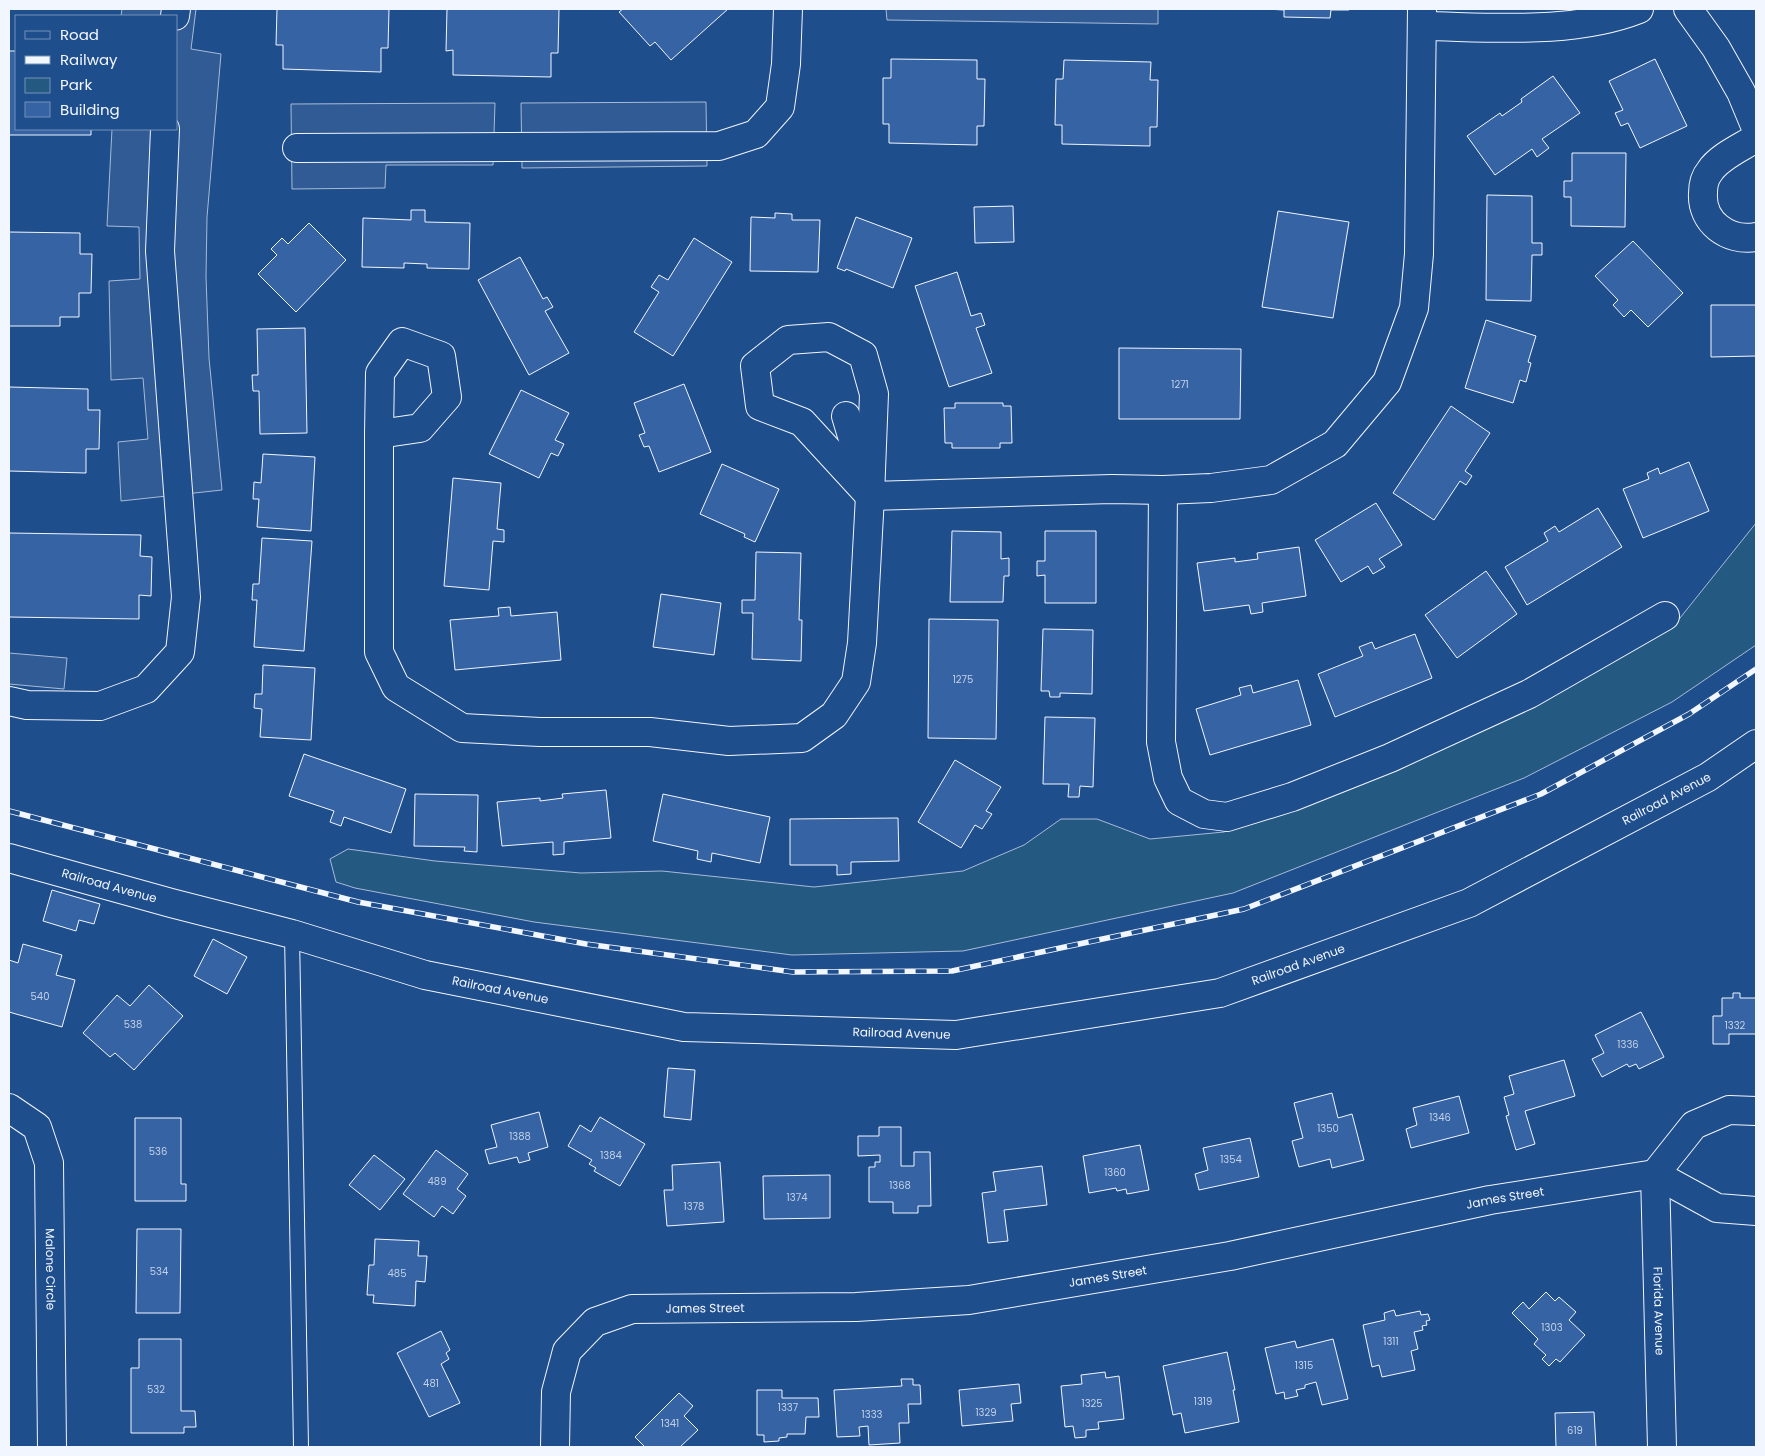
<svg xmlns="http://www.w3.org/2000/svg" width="1765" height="1456" font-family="Poppins,sans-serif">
	<rect width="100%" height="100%" fill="#1f4e8c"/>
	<!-- green -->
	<path fill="#245a82" stroke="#a8bbd7" d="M1756,523v122l-84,57 -148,76 -291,115 -270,58 -171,4 -258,-33 -179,-34 -19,-6 -6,-23 18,-10 87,12 146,12 81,-2 152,16 149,-16 61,-26 37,-26h36l53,20 74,-7 274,-108 178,-101z"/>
	<!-- parking -->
	<path fill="#305b95" stroke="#a8bbd7" d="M122,9h74l-5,40 30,5 -14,163 -1,60 3,81 13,132 -101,11 -3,-59 30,-3 -5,-61 -32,2 -2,-99 31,-2 -1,-52 -32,-1 5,-97h64v-113h-55z
		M886,9h272v15l-271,-4z
		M706,102l1,64 -185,2 -1,-65z
		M495,103l-2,62h-107l-1,23 -93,1 -1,-85z
		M9,653l58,5 -3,31 -55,-5z"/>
	<!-- building -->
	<path fill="#3563a3" stroke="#f2f6ff" d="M277,9h112l-1,39h-7v24l-98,-3v-24h-7z
		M447,9h112l-1,44h-7v24l-98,-2v-25l-7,1z
		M623,9h105l-57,51 -16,-18 -5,4 -31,-34z
		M1265,9h84v1h-18l-1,8 -46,-1v-7z
		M9,51h7v78h75v6h-82z
		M891,59l86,1v19h8l-1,47h-7v19l-88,-2v-19h-6v-46h8z
		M1655,59l32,67 -47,22 -12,-25 -7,3 -6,-13 8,-3 -14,-29z
		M1064,60l87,2 -1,18h8l-1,47h-7v19l-88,-2v-19h-7l1,-46h7z
		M1553,76l27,37 -38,26 7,9 -12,9 -5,-8 -37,26 -28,-39 33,-23 2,3 20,-14 -1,-3z
		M1572,153h54l-1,74 -54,-1v-29h-7v-16h8z
		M1487,195l45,1v47h10v12h-10l-1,46 -45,-1z
		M1013,206l1,36 -39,1 -1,-36z
		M411,210h14v12l45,1 -1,46 -42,-1v-4l-23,-1v5l-42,-1 1,-49 48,2z
		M1278,211l71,11 -16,96 -71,-11z
		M775,213l17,1v6h28l-2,52 -68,-1 1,-54 24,1z
		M856,217l56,21 -19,50 -47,-19 -1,2 -8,-3z
		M309,223l37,37 -50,52 -38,-38 19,-19 -6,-6 11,-11 6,6z
		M9,232l71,1v21h12l-1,39h-12v24h-19v9h-51z
		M694,238l38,24 -59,94 -39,-24 25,-40 -8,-5 8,-12 9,5z
		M1633,241l50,52 -35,34 -17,-17 -7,7 -11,-12 5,-5 -23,-24z
		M520,257l23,42 4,-2 6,10 -8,4 24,42 -40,22 -51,-95z
		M957,272l14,44 10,-3 4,12 -9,3 16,45 -43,14 -34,-101z
		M1711,305h45v51l-45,1z
		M1486,320l50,16 -8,26 3,1 -5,19 -6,-2 -7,23 -48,-15z
		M305,328l2,105 -47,1 -1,-43h-6l-1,-16h6l-1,-46z
		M1119,348l122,1 -1,70h-121z
		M684,384l27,68 -52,20 -10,-26 -5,1 -5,-12 6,-2 -11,-30z
		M9,387l79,2v21h12l-1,39h-13v24l-77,-2z
		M521,390l48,23 -14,27 9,4 -6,12 -7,-3 -12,25 -50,-24z
		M955,403h48v3h8l1,37h-12v5h-48v-5h-7l-1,-35h11z
		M1451,406l39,27 -25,38 7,5 -6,9 -6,-4 -26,39 -41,-27z
		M263,454l52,3 -4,74 -54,-4 2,-28h-6l1,-17 7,1z
		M1689,462l20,49 -66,27 -20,-49 26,-10 -2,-6 11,-5 2,6z
		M722,464l57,25 -24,53 -11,-5 1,-3 -45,-20z
		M453,478l48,5 -4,46 7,1v12l-11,-1 -4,49 -45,-4z
		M1376,503l26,42 -23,14 6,8 -12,7 -5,-8 -27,16 -26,-42z
		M1598,508l24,39 -95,58 -22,-38 43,-26 -4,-8 11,-7 4,6z
		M952,531l49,1v27l8,-1v18h-5l-1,26h-53z
		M1045,531h51v72h-51v-28l-8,1v-15h8z
		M9,533l132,2 -1,21 12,1 -1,39 -12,-1v24l-130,-2z
		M262,538l50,3 -8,110 -50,-4 3,-47h-5l1,-16h6z
		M1299,547l7,49 -44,7 1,9 -12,2 -2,-9 -45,6 -7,-48 38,-5v4l23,-3 -1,-6z
		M756,552l45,1 -2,67h3l-1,41 -49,-2 1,-46h-11v-13h13z
		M1486,571l31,43 -60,44 -32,-43z
		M661,594l60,9 -7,52 -61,-8z
		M510,607l1,9 46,-4 4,48 -106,10 -5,-50 49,-4 -1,-8z
		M929,619l69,1 -2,119 -68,-1z
		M1043,629l50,1 -1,64 -32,-1v4h-10l-1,-6h-8z
		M1415,634l17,44 -97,39 -17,-43 45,-18 -4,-9 13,-5 3,7z
		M263,665l52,3 -4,72 -51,-3 2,-28 -8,-1 1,-14h7z
		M1298,680l13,45 -101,30 -14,-46 45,-14 -2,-7 12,-3 2,8z
		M1045,717l50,1 -2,69 -13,-1 -1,11h-11l1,-13h-26z
		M304,754l102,35 -15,44 -47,-16 -3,9 -11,-4 4,-11 -45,-15z
		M955,760l46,27 -15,24 6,3 -10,15 -7,-4 -14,23 -43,-26z
		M606,790l5,48 -47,4v12l-11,1v-13l-51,4 -5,-44 43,-4v3l23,-3 -1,-4z
		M415,794l63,1 -1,57 -13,-1 1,-4 -51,-1z
		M663,794l107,23 -10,46 -48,-10 -1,9 -14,-3 1,-8 -45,-10z
		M898,818l1,43 -48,1v12l-14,1v-10h-47v-46z
		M52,890l48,14 -6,20 -15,-4 -3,11 -33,-10z
		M213,939l34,18 -20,37 -33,-18z
		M23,944l39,11 -6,20 19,5 -13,47 -53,-15v-52l9,3z
		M149,985l34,31 -49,54 -19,-17 -5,4 -27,-24 34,-38 13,11z
		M1733,993h7v5h16v36h-27v10h-16v-28h9v-18h11z
		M1641,1012l23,45 -25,12 -3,-5 -7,3 -2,-3 -25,13 -10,-18 12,-6 -9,-18z
		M1564,1060l11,36 -50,15 10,33 -19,6 -10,-34 3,-1 -5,-18 10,-3 -5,-18z
		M668,1068l27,2 -4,50 -27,-3z
		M1332,1093l6,25 14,-4 12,46 -32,8 -2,-9 -31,8 -7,-26 11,-3 -9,-35z
		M1459,1096l10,37 -58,15 -5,-19 11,-4 -4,-17z
		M539,1112l9,35 -20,6 2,7 -11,3 -2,-6 -28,7 -4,-14 12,-3 -6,-22z
		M600,1117l45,27 -25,42 -26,-15 2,-3 -7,-4 3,-4 -24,-14 12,-21 11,7z
		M135,1118h46v66h5v17h-51z
		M879,1127h22v39h13v-14h16l1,54h-13v7h-25v-11h-24v-35h6v-5h5v-7l-22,1v-20h21z
		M1250,1138l9,39 -60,13 -4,-16 13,-4 -5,-22z
		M1140,1145l9,45 -22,4 -1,-5 -9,2 -1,-3 -27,5 -6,-37z
		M436,1150l32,24 -11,15 9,7 -13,18 -11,-8 -8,11 -31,-23z
		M374,1155l31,24 -25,31 -31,-25z
		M720,1162l4,60 -57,4 -3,-36h9l-1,-25z
		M1042,1166l5,39 -43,5 4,31 -20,2 -6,-50 14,-2 -3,-19z
		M830,1175v43l-66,1 -1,-43z
		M137,1229h44l-1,84h-44z
		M375,1239l44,2 -1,15h9l-2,26 -9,-1 -1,25 -42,-3 1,-8h-7l2,-30h5z
		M1546,1292l9,9 4,-4 17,15 -7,8 16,15 -25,27 -4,-3 -7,7 -7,-7 4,-4 -12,-11 4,-5 -26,-26 11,-11 6,7z
		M1394,1310l2,6 24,-5 1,4 7,-1 2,6 -4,1 1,4 -5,1 1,4 -9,2 4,17 -7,2 4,19 -33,7 -3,-12 -7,2 -9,-42 22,-5 -1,-7z
		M441,1331l9,19 -4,3 3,6 -8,5 19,39 -31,14 -32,-64z
		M139,1339h42v72h14l1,16h-12v6h-53v-65h8z
		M1333,1339l15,60 -26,6 -6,-23 -11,3v3l-9,2 2,6 -13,3 -1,-7 -8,2 -11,-46 30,-7 2,7z
		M1227,1352l8,38h-2l6,32 -54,11 -4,-20 -8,2 -10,-49z
		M1105,1372l1,6 13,-2 5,43 -26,3 1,7 -13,1v7l-11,1 -2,-12 -8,1 -4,-41 21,-2 -1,-9z
		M901,1379h12v6h7l1,19h-13l1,19h-10l1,20 -31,2 -1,-19 -9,1 1,9 -23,1 -3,-47 68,-4z
		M1019,1384l2,19 -10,1 2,17 -51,5 -3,-36z
		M757,1390h25v8h36l1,19h-13l-1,17h-18v3l-8,1v3l-15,1v-7h-7z
		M679,1393l14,13 -9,10 14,14 -18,17h-35l-10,-10z
		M1594,1412l2,35h-40l-1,-34z"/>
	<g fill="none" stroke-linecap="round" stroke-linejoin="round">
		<defs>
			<path id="lane" d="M292,934l9,513"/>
			<g id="street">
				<path d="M1688,9l28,39 25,44 15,36"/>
				<path d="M175,16l1,-7"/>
				<path d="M1422,26c70,1 151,9 217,-17"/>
				<path d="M1756,138c-14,9 -37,19 -46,33 -5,6 -7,14 -7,22 -2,29 25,49 53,44"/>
				<path d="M297,148l422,-2 37,-12 24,-27 6,-43 2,-55"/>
				<path d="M829,337l34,18 11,39 -4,102 -68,-74 -42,-16 -5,-40 33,-26z"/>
				<path d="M402,342l39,14 6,41 -27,31 -41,6 1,-61z"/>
				<path d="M379,434v218l17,35 66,41 78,4h110l79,9 73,-3 32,-23 22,-33 6,-39 8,-147 -24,-80"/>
				<path d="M1163,490l-2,252 7,36 11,23 25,13 23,3 65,-20 98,-39 139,-64 136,-78"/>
				<path d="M870,496l242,-7 51,1 48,-2 60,-8 64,-36 52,-62 27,-74 5,-54 3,-245"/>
				<path d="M9,701l18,4 73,1 46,-17 34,-37 6,-55 -26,-346 5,-122"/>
				<path id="s1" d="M9,858l162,45 121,31 133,41 259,52 272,8 264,-42 249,-90 239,-126 48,-33"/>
				<path id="s2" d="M9,1108l28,19 12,36 3,284"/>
				<path d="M1756,1111l-27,-1 -35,15 -39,49 62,34 39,3"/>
				<path id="s3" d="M555,1447l1,-55 11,-41 28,-29 37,-13 224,-2 113,-7 261,-44 260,-56 165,-26 7,273"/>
			</g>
		</defs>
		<!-- lane casing -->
		<use href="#lane" stroke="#f2f6ff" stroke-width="16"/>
		<!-- street casing -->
		<use href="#street" stroke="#f2f6ff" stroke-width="30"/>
		<!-- lane -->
		<use href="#lane" stroke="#1f4e8c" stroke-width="14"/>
		<!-- street -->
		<use href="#street" stroke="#1f4e8c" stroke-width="28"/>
		<defs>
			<path id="rail" d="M9,811l349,91 228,42 207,28 159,-1 292,-62 297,-115 148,-80 67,-45"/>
		</defs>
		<!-- rail casing -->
		<use href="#rail" stroke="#f2f6ff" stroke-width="5.5"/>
		<!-- rail -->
		<use href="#rail" stroke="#1f4e8c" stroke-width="4" stroke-dasharray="11" stroke-linecap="butt"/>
	</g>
	<g text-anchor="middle" stroke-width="4" stroke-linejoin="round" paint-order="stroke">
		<!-- number labels -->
		<g font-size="10" fill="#c3d1e8">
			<text x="1180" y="388">1271</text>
			<text x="963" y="683">1275</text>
			<text x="40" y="1000">540</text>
			<text x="133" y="1028">538</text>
			<text x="1735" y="1029">1332</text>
			<text x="1628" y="1048">1336</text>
			<text x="1440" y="1121">1346</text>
			<text x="1328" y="1132">1350</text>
			<text x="520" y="1140">1388</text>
			<text x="158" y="1155">536</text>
			<text x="611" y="1159">1384</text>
			<text x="1231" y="1163">1354</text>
			<text x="1115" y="1176">1360</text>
			<text x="437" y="1185">489</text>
			<text x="900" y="1189">1368</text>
			<text x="797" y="1201">1374</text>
			<text x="694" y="1210">1378</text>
			<text x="159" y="1275">534</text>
			<text x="397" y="1277">485</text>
			<text x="1552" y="1331">1303</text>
			<text x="1391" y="1345">1311</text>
			<text x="1304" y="1369">1315</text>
			<text x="431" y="1387">481</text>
			<text x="156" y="1393">532</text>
			<text x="1203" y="1405">1319</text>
			<text x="1092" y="1407">1325</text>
			<text x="788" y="1411">1337</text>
			<text x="986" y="1416">1329</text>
			<text x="872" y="1418">1333</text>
			<text x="670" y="1427">1341</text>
			<text x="1575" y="1434">619</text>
		</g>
		<!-- street labels -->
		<g font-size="12" fill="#f2f6ff" stroke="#1f4e8c">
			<text dy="4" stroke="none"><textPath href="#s1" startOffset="1724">Railroad Avenue</textPath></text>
			<text dy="4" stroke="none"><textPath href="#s1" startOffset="104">Railroad Avenue</textPath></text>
			<text dy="4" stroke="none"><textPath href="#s1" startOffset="1319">Railroad Avenue</textPath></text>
			<text dy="4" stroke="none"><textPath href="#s1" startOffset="509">Railroad Avenue</textPath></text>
			<text dy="4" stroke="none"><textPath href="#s1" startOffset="914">Railroad Avenue</textPath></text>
			<text dy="4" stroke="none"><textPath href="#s3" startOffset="1060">James Street</textPath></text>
			<text dy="4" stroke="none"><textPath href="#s2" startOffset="178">Malone Circle</textPath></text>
			<text dy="4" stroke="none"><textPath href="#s3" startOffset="655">James Street</textPath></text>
			<text dy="4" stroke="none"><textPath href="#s3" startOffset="250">James Street</textPath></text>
			<text dy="4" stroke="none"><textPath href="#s3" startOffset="1349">Florida Avenue</textPath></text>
		</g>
	</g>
	<!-- border -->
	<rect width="1765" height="1456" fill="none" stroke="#f2f6ff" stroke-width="20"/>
	<!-- legend -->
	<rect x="15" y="15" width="162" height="115" fill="#1f4e8c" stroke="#7391ba"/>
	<rect x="25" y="31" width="25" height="8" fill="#1f4e8c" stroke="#7391ba"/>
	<text x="60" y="40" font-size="15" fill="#f2f6ff">Road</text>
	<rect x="25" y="56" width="25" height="8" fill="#f2f6ff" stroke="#7391ba"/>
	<text x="60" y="65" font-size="15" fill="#f2f6ff">Railway</text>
	<rect x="25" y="78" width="25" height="15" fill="#245a82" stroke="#7391ba"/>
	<text x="60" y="90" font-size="15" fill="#f2f6ff">Park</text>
	<rect x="25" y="102" width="25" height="15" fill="#3563a3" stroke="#7391ba"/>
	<text x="60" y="115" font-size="15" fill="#f2f6ff">Building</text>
</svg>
